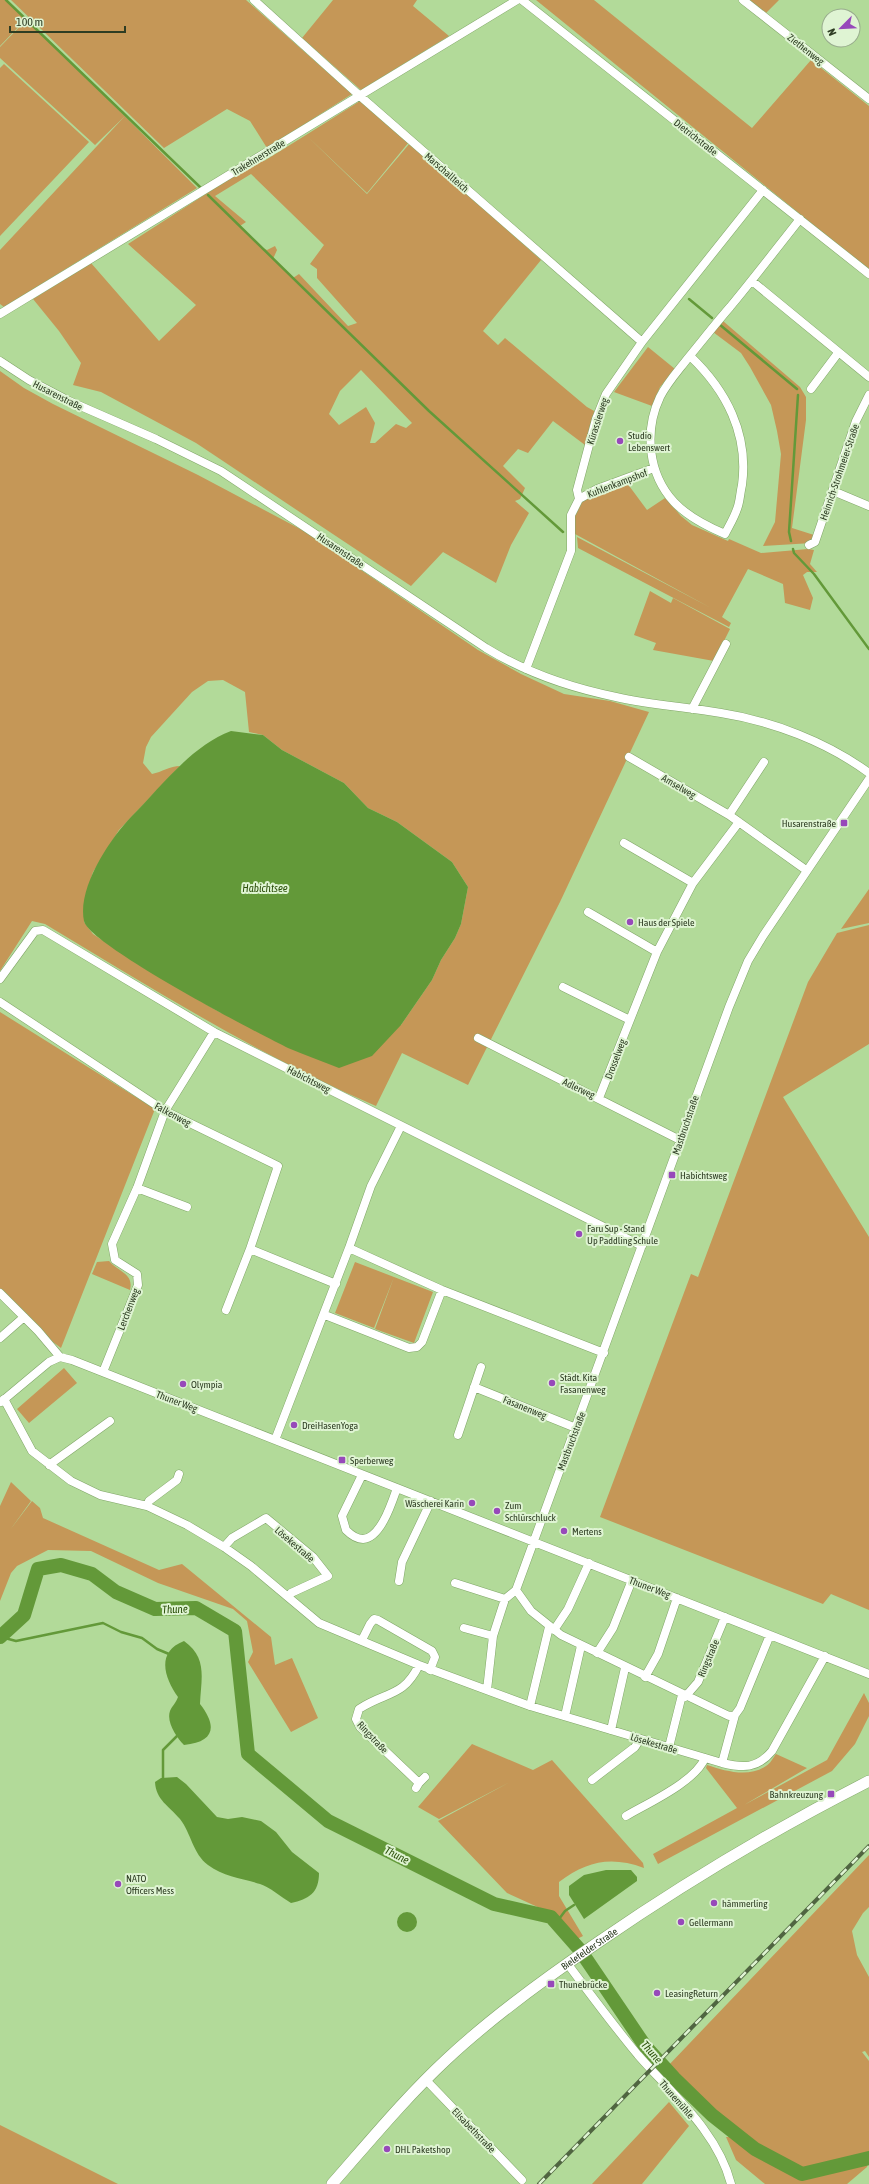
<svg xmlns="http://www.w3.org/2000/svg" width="869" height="2184" font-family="'Asap Condensed',sans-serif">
	<rect width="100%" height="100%" fill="#b2da99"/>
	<!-- green -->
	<path fill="#c59757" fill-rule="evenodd" d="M0,0h6l20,19 -26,27z
		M11,0h235l106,94 -85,54 -17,-27 -23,-12 -63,39z
		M333,0h84l-4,6 36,30 -88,54 -59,-52z
		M536,0h58l158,128 59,-68 58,46v164z
		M747,0h32l-14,14z
		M27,19l170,169 -193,119 -4,-3v-54l125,-134 -30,29 -95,-87v-11z
		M4,64l85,78 -89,94v-168z
		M360,101l49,41 -42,51 -61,-58z
		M306,135l61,59 43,-51 131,117 -58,71 15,14 7,-7 82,69 9,5 -11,33 -32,-24 -25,32 -10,-4 -15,17 22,22 -5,11 -5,2 14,12 -18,32 -15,38 -53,-31 -32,34 -215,-143 -95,-51 -28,-7 8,-22 -22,-32 -26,-32 58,-36 68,78 37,-36 -68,-61 134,-86 2,3zM251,174l73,71 -14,19 7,5v9l40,45 -9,3 -49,-52 -6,4 -20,-19 4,-9 -2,-4 -8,4 -6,-3 -21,-21 6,-4 -31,-26zM361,370l51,53 -6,5 -10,-4 -21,19h-5l5,-20 -9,-16 -27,18 -10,-11 11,-23z
		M723,321l77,66 6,10v23l-14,108 22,7 -2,8 -49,3 12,-24 6,-68 -4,-23 -6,-26 -21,-38 -9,-14 -28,-21z
		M648,347l27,22 -15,18 -8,19 -38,-14z
		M0,371l24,17 29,16 145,71 106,56 174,119 43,24 43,20 46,7 39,11 -89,190 -92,183 -66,-32 -26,53c-116,-50 -223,-117 -331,-182l-13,-3 -32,50zM223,680l22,12 4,40 14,3 19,15 62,33 24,25 29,14 55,40 16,25 -7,37 -6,14 -14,22 -9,20 -31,45 -180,-12 -77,-45 -51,-34 -9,-12 1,-23 8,-27 26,-42 61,-64c-10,0 -18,6 -28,8l-9,-11 3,-16 5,-10 41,-45 16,-11z
		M627,483l20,27 18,-12 16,18 11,9 36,16 1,-2 32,14 47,-4 6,1 -4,14 7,8h-10l-4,3 10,23 -3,12 -25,-7 -2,-19 -35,-15 -26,48 9,6 -2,4 -151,-79 -1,-11 134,71 -136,-74 -1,-17 7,-16z
		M650,591l21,12 2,-5 57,31 -16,32 -61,-11 3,-7 -22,-8z
		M869,889v34l-28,6z
		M869,925v119l-86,53 86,140v373l-38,-16 -8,10 -223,-87 91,-243 7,3 110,-295 29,-49z
		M0,1012l155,97 -94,239 -28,-21 -33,-35z
		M109,1261c9,11 25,12 21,29l-38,-16 5,-12z
		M355,1262l39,15 -20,51 -39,-15z
		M394,1277l39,15 -19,51 -39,-14z
		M64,1368l13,15 -48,40 -12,-14z
		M11,1482l20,19 -21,29 22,-29 8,7 3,10 116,52 23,-6 89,73 4,28 17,-7 26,60 -27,14 -43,-70 5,-10 -6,-31 -14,-12 -75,-26 -67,-32 -43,-1 -31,16 -6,7 -11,28v-95z
		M864,1693l5,10v13l-14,28 -23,27 -174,93 -5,-10 84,-46 -31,-40 1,-3c18,6 42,13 59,1 4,-2 7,-8 10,-12l31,14 -63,37 83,-45z
		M472,1744l61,26 19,-10 91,103 1,5c-33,-12 -57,-7 -85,14v14l24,40 -6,3 -24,-25 -46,-21 -69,-72 72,-39 -71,37 -21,-12z
		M869,1855v52l-6,6 -11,18 5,24 12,22v80l-4,-6 -3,1 7,9v100l-2,6 -20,17h-82l-29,-24 -10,-23h18l-34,-29 -43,-41z
		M669,2102l20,24 -47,58h-50z
		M0,2125l118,59h-118z"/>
	<!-- water -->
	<path fill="#639939" d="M231,731l32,4 19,15 62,33 24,25 29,14 55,40 16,25 -7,37 -6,14 -14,22 -9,20 -31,45 -29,31 -33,12c-17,-7 -35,-13 -51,-20 -29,-14 -199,-103 -204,-127 -7,-33 26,-82 47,-104 30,-30 60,-71 100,-86z
		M184,1641c24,17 17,38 16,63 18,23 14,38 -16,41 -7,-7 -18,-23 -14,-34 2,-5 6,-8 8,-14 -14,-20 -22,-45 6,-56z
		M177,1777l9,7 31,33 11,2 14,-2 19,4 15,11 16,20 27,21c0,20 -10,26 -28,30 -10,-6 -21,-16 -31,-19 -18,-6 -36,-7 -52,-19 -15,-11 -17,-32 -28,-46 -11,-13 -24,-19 -25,-37l6,-4z
		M606,1870h25l6,7v4l-53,38 -15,-24v-9l15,-11z
		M397 1922a10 10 0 1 1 20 0a10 10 0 1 1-20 0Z"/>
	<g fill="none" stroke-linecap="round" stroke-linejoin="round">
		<!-- stream -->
		<path stroke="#639939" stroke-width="2.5" d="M6,0l194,187
			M208,195l221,216 134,121
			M689,299l23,19
			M719,324l78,65
			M791,541l-2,-9 9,-137
			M793,549l1,4 20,21 55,75
			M1,1637l15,4 87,-18 18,9 21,6 15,11 12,5
			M163,1778v-28l14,-14
			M556,1923l9,-12 9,-6"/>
		<!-- river -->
		<path stroke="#639939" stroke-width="14" d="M0,1637l24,-22 14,-46 23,-4 31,9 24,18 39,17 41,-1 39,23 13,123 80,67 166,83 57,13 29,33 65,96 29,32 38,37 43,34 47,25 67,-16"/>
		<defs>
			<path id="street" d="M254,0l106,96 282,246
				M522,0l347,274
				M743,0l126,99
				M752,281l117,96
				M0,314l517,-314
				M690,356c36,34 59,78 52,129 -2,8 -2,17 -5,24 -3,9 -8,17 -12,25 -19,-8 -37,-17 -51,-32 -26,-28 -30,-71 -14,-105 7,-14 18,-26 28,-39 14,-17 28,-35 42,-51 24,-29 47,-59 70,-88
				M0,361l29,19 40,21 87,38 65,32 265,177c39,24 86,40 130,49 35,8 70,10 105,16 51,8 106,29 148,60
				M811,389l27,-36
				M833,491l36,15
				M579,499l18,-10 57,-21
				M809,545l6,-3 41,-121 13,-26
				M526,669l45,-118v-36l8,-16 -2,-9 19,-71 10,-25 36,-52 121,-152
				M692,709l34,-65
				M629,757l100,58 77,55
				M729,815l35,-53
				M624,843l69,40
				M588,912l69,40
				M0,979l35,-48 8,-1 171,102 428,214
				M563,987l67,33
				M0,1002l165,109 113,55 -28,83 86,35
				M478,1038l202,102
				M599,1098l58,-146 36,-69 46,-61
				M137,1188l50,19
				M349,1248l22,-62 30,-60
				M0,1293l38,38 22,26
				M226,1310l24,-61
				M325,1315l84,33 8,-1 5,-5 20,-52
				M0,1338l24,-21
				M103,1372l35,-87 -1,-11 -22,-14 -3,-16 25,-56 28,-77 49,-79
				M474,1387l102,41
				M4,1399l28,52 39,30 29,14 47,11 40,19 37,22 27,19 68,57 100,42 111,41 192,57c21,5 35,6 50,-12l53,-95
				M1,1402l48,-40 11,-5 12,3 797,314
				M458,1435l23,-68
				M275,1440l74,-192 93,42 162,63
				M49,1465l61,-44
				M362,1475l-20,41 4,14c4,4 10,9 17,9 18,-1 29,-37 34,-51
				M147,1506l2,-5 28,-21 2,-6
				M224,1547l8,-9 34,-20 47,39 15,19 -37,17 -3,3
				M399,1581l3,-19 29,-61
				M455,1583l50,16
				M516,1590l15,21 30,24 168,81 6,-1 5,-7 30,-73
				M464,1628l29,8
				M554,1630l14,-21 21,-46
				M362,1640l8,-16 4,-5 4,1 54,31 3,6 -5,13
				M597,1653l16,-25 19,-48
				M645,1677l13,-23 19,-56
				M487,1690l6,-54 12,-37 11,-9 213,-583 19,-46 15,-25 106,-157
				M685,1697l13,-15 27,-65
				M530,1706l19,-79
				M565,1716l16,-70
				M611,1730l14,-62
				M669,1747l13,-52
				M722,1763l13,-48
				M592,1780l43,-33 5,-8
				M419,1783l6,-6
				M416,1788l3,-5 -59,-56 -4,-8 3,-10c27,-18 44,-11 60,-44
				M626,1816c22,-13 69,-34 79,-58
				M567,1963c23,31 46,62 71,92 34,39 80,77 93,129
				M426,2080l96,100"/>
			<g id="secondary">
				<path id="s1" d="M332,2184c37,-42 73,-86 115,-125 47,-44 100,-82 153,-118 86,-59 176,-113 269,-160"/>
			</g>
		</defs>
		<!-- street casing -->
		<use href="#street" stroke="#80a668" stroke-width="9"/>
		<!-- secondary casing -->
		<use href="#secondary" stroke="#80a668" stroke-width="12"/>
		<!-- street -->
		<use href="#street" stroke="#fff" stroke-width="8"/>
		<!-- secondary -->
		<use href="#secondary" stroke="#fff" stroke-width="11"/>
		<defs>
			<path id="rail" d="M539,2184l330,-338"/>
		</defs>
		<!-- rail casing -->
		<use href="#rail" stroke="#506541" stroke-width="4"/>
		<!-- rail -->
		<use href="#rail" stroke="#dff4d3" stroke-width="2.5" stroke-dasharray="8" stroke-linecap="butt"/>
	</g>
	<!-- markers -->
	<g fill="#9749ba" stroke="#dff4d3" stroke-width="1.5">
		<circle cx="620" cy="441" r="4"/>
		<rect x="840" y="819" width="8" height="8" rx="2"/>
		<circle cx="630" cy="922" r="4"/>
		<rect x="668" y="1171" width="8" height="8" rx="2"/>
		<circle cx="579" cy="1234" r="4"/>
		<circle cx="552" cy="1383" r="4"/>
		<circle cx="183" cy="1384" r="4"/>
		<circle cx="294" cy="1425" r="4"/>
		<rect x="338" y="1456" width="8" height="8" rx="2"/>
		<circle cx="472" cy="1503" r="4"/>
		<circle cx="497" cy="1511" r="4"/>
		<circle cx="564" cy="1531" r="4"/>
		<rect x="827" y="1790" width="8" height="8" rx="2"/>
		<circle cx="118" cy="1884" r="4"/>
		<circle cx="714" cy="1903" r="4"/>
		<circle cx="681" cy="1922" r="4"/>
		<rect x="547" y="1980" width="8" height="8" rx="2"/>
		<circle cx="657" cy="1993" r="4"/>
		<circle cx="387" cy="2149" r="4"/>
	</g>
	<g text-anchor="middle" stroke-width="4" stroke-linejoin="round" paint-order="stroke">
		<!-- street labels -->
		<g font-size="10" fill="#2e3d23" stroke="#dff4d3">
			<text transform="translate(806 49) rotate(38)" y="4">Ziethenweg</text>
			<text transform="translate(696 137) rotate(38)" y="4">Dietrichstraße</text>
			<text transform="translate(258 157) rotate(-31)" y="4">Trakehnerstraße</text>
			<text transform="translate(447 172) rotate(41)" y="4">Marschallteich</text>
			<text transform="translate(58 395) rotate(27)" y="4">Husarenstraße</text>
			<text transform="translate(597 421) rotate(-72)" y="4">Kürassierweg</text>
			<text transform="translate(839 472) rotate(-71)" y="4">Heinrich-Strohmeier-Straße</text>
			<text transform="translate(617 483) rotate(-21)" y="4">Kuhlenkampshof</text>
			<text transform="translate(341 550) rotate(34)" y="4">Husarenstraße</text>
			<text transform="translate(679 786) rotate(30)" y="4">Amselweg</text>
			<text transform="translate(615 1059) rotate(-69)" y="4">Drosselweg</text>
			<text transform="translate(309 1079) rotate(27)" y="4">Habichtsweg</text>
			<text transform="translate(579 1088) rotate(25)" y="4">Adlerweg</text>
			<text transform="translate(173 1114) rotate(28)" y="4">Falkenweg</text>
			<text transform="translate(685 1125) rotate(-71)" y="4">Mastbruchstraße</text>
			<text transform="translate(128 1309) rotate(-69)" y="4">Lerchenweg</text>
			<text transform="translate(177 1401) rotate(21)" y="4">Thuner Weg</text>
			<text transform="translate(525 1407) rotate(22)" y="4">Fasanenweg</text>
			<text transform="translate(571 1441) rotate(-69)" y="4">Mastbruchstraße</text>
			<text transform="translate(295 1544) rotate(41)" y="4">Lösekestraße</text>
			<text transform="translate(650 1587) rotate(21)" y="4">Thuner Weg</text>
			<text transform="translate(708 1658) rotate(-67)" y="4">Ringstraße</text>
			<text transform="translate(373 1737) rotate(47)" y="4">Ringstraße</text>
			<text transform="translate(654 1743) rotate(17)" y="4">Lösekestraße</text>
			<text dy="4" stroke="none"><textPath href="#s1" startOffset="350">Bielefelder Straße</textPath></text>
			<text transform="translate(677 2099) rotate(49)" y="4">Thunemühle</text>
			<text transform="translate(474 2130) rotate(46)" y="4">Elisabethstraße</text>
		</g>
		<!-- poi labels -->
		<g font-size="10" fill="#2e3d23" stroke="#dff4d3" text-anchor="start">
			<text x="628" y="439">Studio<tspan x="628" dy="12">Lebenswert</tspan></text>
			<text x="836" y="827" text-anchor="end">Husarenstraße</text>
			<text x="638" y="926">Haus der Spiele</text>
			<text x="680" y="1179">Habichtsweg</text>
			<text x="587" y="1232">Faru Sup - Stand<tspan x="587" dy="12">Up Paddling Schule</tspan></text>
			<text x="560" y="1381">Städt. Kita<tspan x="560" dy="12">Fasanenweg</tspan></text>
			<text x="191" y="1388">Olympia</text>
			<text x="302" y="1429">DreiHasenYoga</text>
			<text x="350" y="1464">Sperberweg</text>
			<text x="464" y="1507" text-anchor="end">Wäscherei Karin</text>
			<text x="505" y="1509">Zum<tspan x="505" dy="12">Schlürschluck</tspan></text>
			<text x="572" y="1535">Mertens</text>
			<text x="823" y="1798" text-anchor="end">Bahnkreuzung</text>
			<text x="126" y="1882">NATO<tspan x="126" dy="12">Officers Mess</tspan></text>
			<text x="722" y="1907">hämmerling</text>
			<text x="689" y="1926">Gellermann</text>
			<text x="559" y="1988">Thunebrücke</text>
			<text x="665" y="1997">LeasingReturn</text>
			<text x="395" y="2153">DHL Paketshop</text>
		</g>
		<!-- water labels -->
		<g font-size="11" font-style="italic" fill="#2b4f0a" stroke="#dff4d3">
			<text x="265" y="892">Habichtsee</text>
			<text transform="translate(175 1609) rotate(-2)" y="4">Thune</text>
			<text transform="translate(397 1855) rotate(27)" y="4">Thune</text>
			<text transform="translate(652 2052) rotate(49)" y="4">Thune</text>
		</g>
	</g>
	<!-- north arrow -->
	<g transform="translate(841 28) rotate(246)"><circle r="19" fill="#dff4d3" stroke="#98ab8d"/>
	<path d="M0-3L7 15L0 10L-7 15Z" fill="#9749ba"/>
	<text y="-6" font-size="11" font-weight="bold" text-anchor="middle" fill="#2e3d23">N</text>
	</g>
	<!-- scale -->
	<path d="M10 26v6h115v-6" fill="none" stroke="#2e3d23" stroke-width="2"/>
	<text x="16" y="26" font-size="12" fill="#2e3d23" stroke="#dff4d3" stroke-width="3" paint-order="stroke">100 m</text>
</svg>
